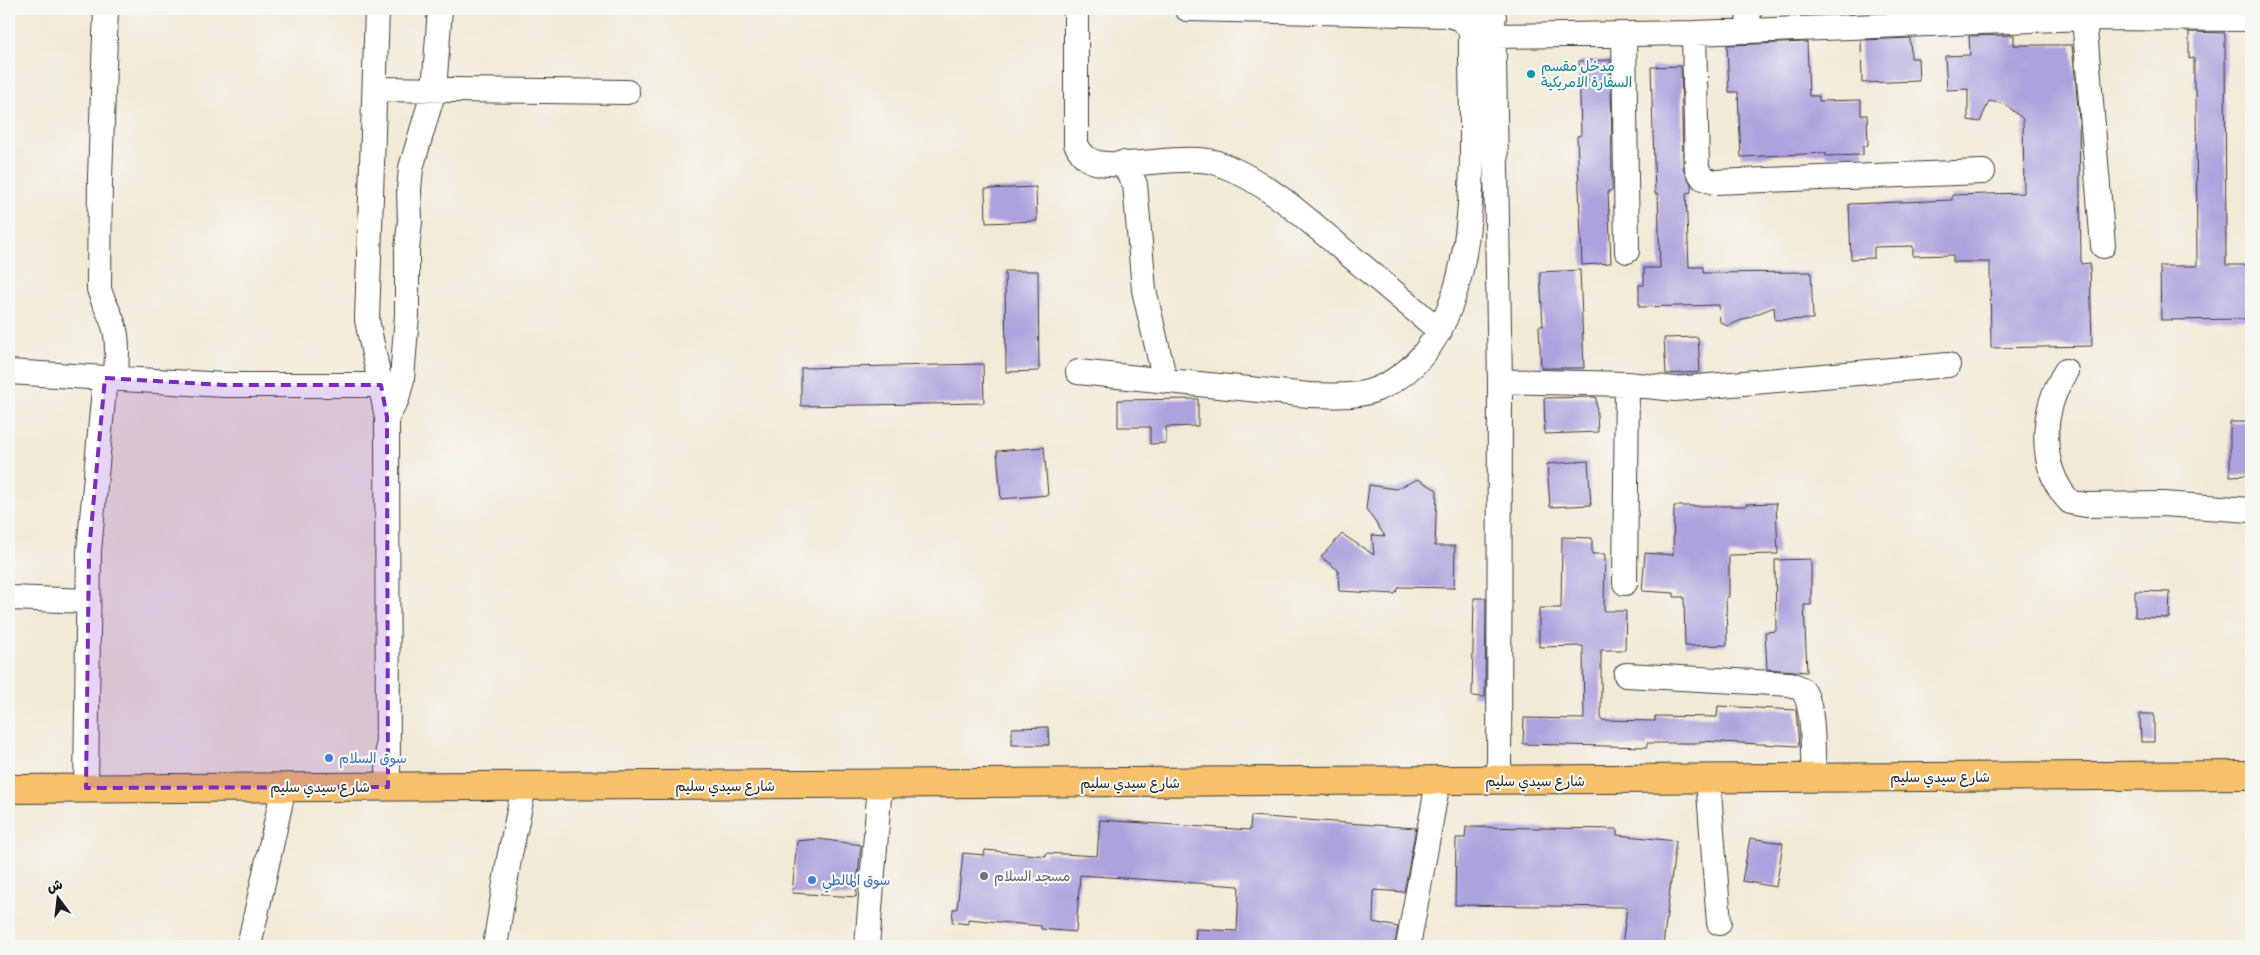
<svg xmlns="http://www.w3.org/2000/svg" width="2260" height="955" font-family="Pangolin,'Playpen Sans Arabic',sans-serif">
	<rect width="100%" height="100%" fill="#f6f6f2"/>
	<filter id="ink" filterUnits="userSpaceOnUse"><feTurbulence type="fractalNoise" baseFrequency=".02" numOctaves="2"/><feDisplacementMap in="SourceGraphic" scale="10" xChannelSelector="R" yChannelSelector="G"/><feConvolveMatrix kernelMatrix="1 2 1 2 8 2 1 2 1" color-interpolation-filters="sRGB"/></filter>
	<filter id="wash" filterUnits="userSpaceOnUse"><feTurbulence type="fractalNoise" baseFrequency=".0096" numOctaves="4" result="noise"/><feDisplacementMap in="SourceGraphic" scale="20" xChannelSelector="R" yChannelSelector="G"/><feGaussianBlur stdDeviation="1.12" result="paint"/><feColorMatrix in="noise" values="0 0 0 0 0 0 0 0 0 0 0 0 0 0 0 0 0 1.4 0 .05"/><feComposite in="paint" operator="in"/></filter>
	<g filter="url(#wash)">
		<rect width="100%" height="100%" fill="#f1ead6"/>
		<g id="blocks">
			<!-- building -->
			<path fill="#ada2dd" d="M2189,32l36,1 1,232h25v54l-90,1 -1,-54h37l-1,-177h-2v-31l-5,1z
				M2014,35v10h58l7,74 2,145 9,-1 2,83 -101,2 -1,-86h-37v-7l-40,1v-10l-39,1v11l-23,1 -2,-55 103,-4v-5l72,-2 -1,-74 -18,-15 -16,-3 -9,21 -12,-2v-31l-21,1 -2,-34 25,-1 -1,-19z
				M1910,38l1,20h7l1,23 -57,2 -1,-43z
				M1807,42l2,54h10v5l42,-1v15h6l1,30 -5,1v9l-37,1v-3l-85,4 -3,-65h-9l-2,-47z
				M1611,60l1,131h-4l3,72 -29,2 -5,-129 4,-1 -2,-74z
				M1681,66l2,103 8,15v8l-5,1 3,74h14v6l108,-1 2,47 -38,1 -1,-13 -47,19 -7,-4 -1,-17 -80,2v-22h5v-17h16l-2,-74h-3l-4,-127z
				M1036,187l1,34 -51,2 -1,-34z
				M1580,270l4,98h-43l-2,-42h4l-3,-54z
				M1005,271h33l1,100 -33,1z
				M1698,337l2,35 -34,2 -2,-36z
				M983,364l1,39 -183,3v-38z
				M1596,397l2,35 -53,2 -1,-36z
				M1198,399v27l-32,1v16l-16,1v-17h-32v-27z
				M2230,422h21v53l-21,1z
				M1044,447l4,48 -47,4 -4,-48z
				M1588,461l3,44 -41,2 -3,-43z
				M1418,479l19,11 -2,56h20l-1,42 -55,-1 -4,7 -56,-3 -1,-21 -17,-13 21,-23 32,21 -2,-20 13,1 -19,-27 3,-24 27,4z
				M1776,503l2,51 -49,1v42h-3l1,48 -42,1 -1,-49h-10v-4l-32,-2 3,-38 28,2 1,-49h73l-1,-2z
				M1562,537l30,1v16h13l-1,57h22l-1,39h-24v70l54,1v-5l62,1 1,-11 78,4 3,36 -99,-5v2h-53v4l-124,-3 1,-26 60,1 -1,-73 -44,1v-39h22z
				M1811,559v46h-7l3,67 -40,-3 -2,-37 11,-1 -1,-71z
				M2135,591l35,1 -1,26 -34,-1z
				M1474,598h12l-1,99 -13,-1z
				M2140,714h14v28h-13z
				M1048,727l1,18h-37v-17z
				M1251,816l165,12 -12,64 -30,-2 -1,32 25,5 -3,19h-200l1,-17 41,2 2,-45 -159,-11 -4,57 -35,-3v-3l-73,-7v5l-16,-2 1,-13h4l6,-56 21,2 1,-5 61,6v-3l51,3 3,-36 150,10z
				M1466,827l151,2v6l59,6 -13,105h-41l5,-39 -172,-2 1,-67h9z
				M1750,838l33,5 -7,44 -34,-6z
				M819,839l42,6 -5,52 -64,-4 5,-52z"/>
		</g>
	</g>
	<g filter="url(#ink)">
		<use href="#blocks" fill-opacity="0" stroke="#3c3b38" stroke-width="1"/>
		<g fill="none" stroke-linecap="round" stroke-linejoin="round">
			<defs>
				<path id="minor" d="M106,9l-6,168 -1,112c4,15 13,26 16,41 4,15 1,34 1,49
					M377,9l-10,311 20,97 1,370
					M1076,9v135c3,6 6,11 12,15 22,15 99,-8 132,5 45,17 85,53 121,84 33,28 66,55 99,83
					M1187,9l261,6 14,4 9,12
					M1493,9l7,372 -1,400
					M1748,9l1,22
					M2084,18l19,228
					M1694,33l3,136 6,9 11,4 269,-10
					M1624,34l3,217
					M1493,36l201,-3 390,-15 167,1
					M375,89l252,3
					M1122,163l13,21 9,106 21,91
					M2066,371c-25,39 -29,95 4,131l16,3 77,-1 88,6
					M9,372l96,6 -16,173 -3,237
					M1078,372l231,23c22,0 47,3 68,-6 118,-49 92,-255 94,-358l6,-9 17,-5
					M105,378l119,7h157
					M1500,381l127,3 48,5 273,-24
					M387,417l10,-18 5,-20 5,-64v-65l3,-29 -1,-31 2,-22 23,-78 6,-81
					M1625,583l2,-199
					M9,598l79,3
					M1626,675l164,9c5,2 11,3 14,8 11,18 8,64 10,86
					M1708,779l11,144
					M249,946l35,-159
					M495,946l14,-87 15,-72
					M867,946l13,-161
					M1408,946l30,-164"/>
				<path id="major" d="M9,789l2242,-14"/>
			</defs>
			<!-- minor casing -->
			<use href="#minor" stroke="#3c3b38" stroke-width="26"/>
			<!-- major casing -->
			<use href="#major" stroke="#3c3b38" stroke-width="30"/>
			<!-- minor -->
			<use href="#minor" stroke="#fff" stroke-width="24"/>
			<!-- major -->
			<use href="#major" stroke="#f7c06b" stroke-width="28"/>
		</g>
	</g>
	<!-- marked area -->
	<path fill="#7b2cbf" fill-opacity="0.2" stroke="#7b2cbf" stroke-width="4" stroke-dasharray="10 6" stroke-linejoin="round" d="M105,378l119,7h157l6,32 1,370 -302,1 3,-237z"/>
	<!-- markers -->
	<circle fill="#0f9aa8" stroke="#f6f6f2" stroke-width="2" cx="1531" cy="74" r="5"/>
	<g fill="#3f7fe0" stroke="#f6f6f2" stroke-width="2">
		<circle cx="329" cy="758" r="5"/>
		<circle cx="812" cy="880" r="5"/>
	</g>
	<circle fill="#6b7280" stroke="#f6f6f2" stroke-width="2" cx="984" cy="876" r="5"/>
	<g text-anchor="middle" stroke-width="4.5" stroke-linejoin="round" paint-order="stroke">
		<!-- culture labels -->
		<g font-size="14" fill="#0d838f" stroke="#f6f6f2" text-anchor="start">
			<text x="1541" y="71">مدخل مقسم<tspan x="1541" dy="16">السفارة الامريكية</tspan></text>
		</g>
		<!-- shop labels -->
		<g font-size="14" fill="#366cbe" stroke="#f6f6f2" text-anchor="start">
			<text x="339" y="763">سوق السلام</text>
			<text x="822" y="885">سوق المالطي</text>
		</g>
		<!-- street labels -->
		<g font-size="14" fill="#1c1c1c" stroke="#f6f6f2">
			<text x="1940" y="782">شارع سيدي سليم</text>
			<text x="1535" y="786">شارع سيدي سليم</text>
			<text x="1130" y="788">شارع سيدي سليم</text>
			<text x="725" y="791">شارع سيدي سليم</text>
			<text x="320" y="792">شارع سيدي سليم</text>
		</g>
		<!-- worship labels -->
		<g font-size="14" fill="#5b616d" stroke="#f6f6f2" text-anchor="start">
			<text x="994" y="881">مسجد السلام</text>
		</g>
	</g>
	<!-- margin -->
	<rect width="2260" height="955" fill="none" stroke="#f6f6f2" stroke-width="30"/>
	<!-- north arrow -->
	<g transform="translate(58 898) rotate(345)" stroke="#f6f6f2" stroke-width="4" paint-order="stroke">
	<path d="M0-4L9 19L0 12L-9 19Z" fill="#1c1c1c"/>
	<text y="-8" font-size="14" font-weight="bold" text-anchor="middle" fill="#1c1c1c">ش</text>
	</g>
</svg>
